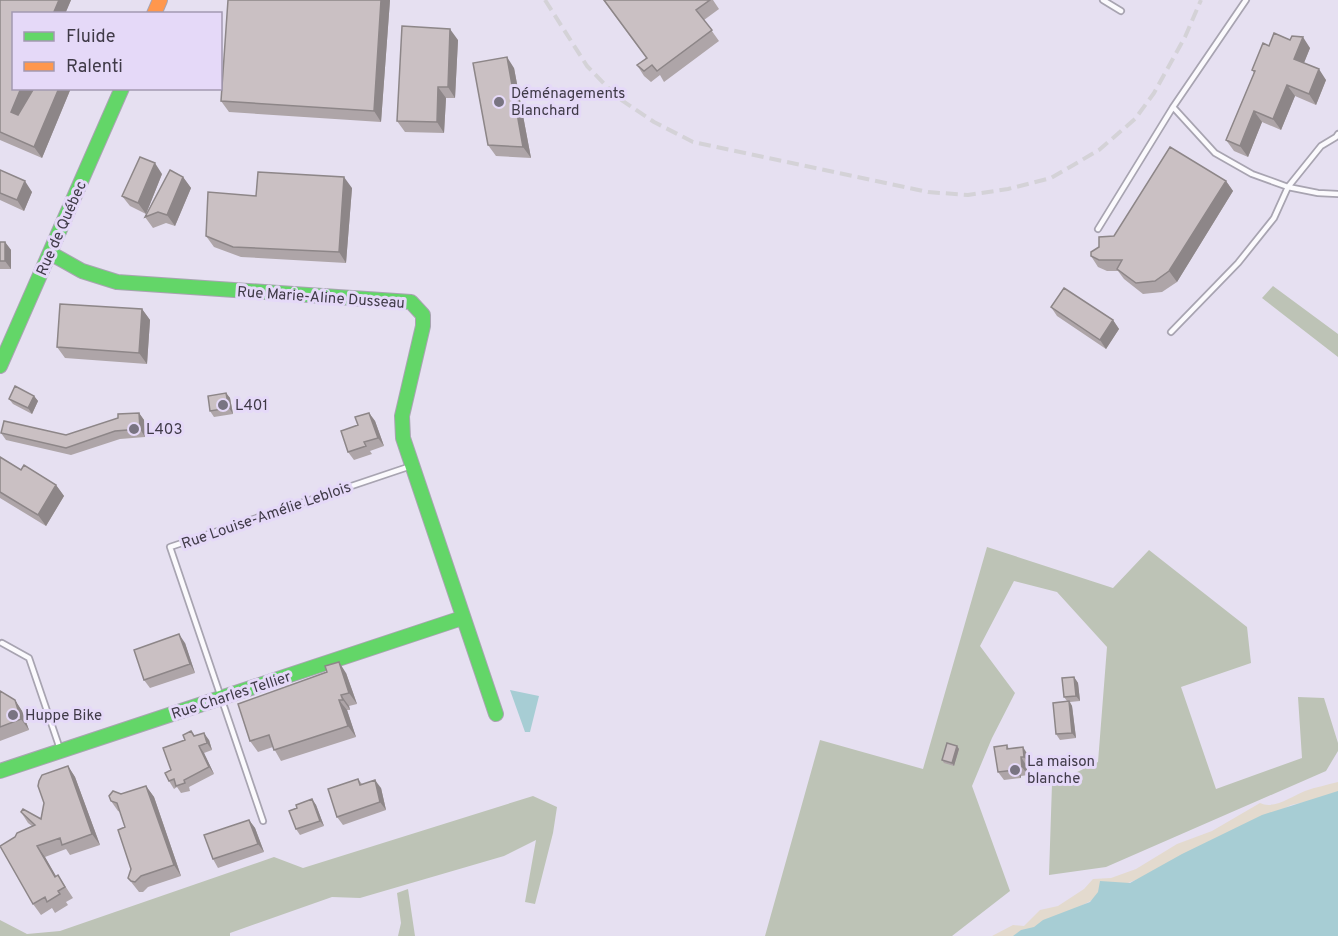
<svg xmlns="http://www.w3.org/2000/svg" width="1338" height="936" font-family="Overpass,sans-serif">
	<rect width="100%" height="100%" fill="#e6e0f1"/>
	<!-- forest -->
	<path fill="#bdc3b6" d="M1273,286l65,48v23l-76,-59z
		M987,547l126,41 36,-38 98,77 4,36 -70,24 35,102 86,-31 -4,-61 26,1 14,45v8l-12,20 -220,96 -57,8 3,-91 46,-22 9,-115 -50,-55 -43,-11 -34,65 35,47 -23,45 -20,48 38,105 -58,45h-187l55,-196 103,29z
		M533,796l24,11 -4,26 -18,71 -10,-2 11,-62 -32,16 -144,42 -28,-1 -102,36v3h-230v-16l27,14 33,-3 214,-74 29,11z
		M408,889l7,47h-17l3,-13 -4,-30z"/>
	<!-- sand -->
	<path fill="#e3dace" d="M1338,782v13l-47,10 -124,63 -47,18 -98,50h-30l21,-11 11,1 16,-16 18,-4 26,-17 9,-10 18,-1 25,-9 41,-25 35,-13 48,-28c14,7 32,-7 45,-12 11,-4 22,-6 33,-9z"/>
	<!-- water -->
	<path fill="#a7cdd4" d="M510,690l29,6 -9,36h-5z
		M1338,791v145h-325l8,-6 13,-3 9,-7 47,-18 8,-10 2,-11 30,2 52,-29 80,-39z"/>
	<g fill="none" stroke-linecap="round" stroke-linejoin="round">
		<defs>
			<path id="lane" d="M1103,0l18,11
				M1173,107l42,46 37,21 36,13 30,6 20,1
				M1098,229l75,-122 73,-107
				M1171,332l67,-69 36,-45 14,-31 33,-41 15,-9 2,-3
				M2,643l27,15 31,91
				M263,821l-93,-274 241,-81"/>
			<path id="fast" d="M50,253l32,18 35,11 294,20 12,13v11l-21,90 1,22 93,276
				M0,366l122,-278
				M0,771l462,-153"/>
			<path id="slow" d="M154,14l6,-14"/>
		</defs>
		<!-- lane casing -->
		<use href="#lane" stroke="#a8a4b1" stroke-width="8"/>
		<!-- fast casing -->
		<use href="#fast" stroke="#a8a4b1" stroke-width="16"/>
		<!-- slow casing -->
		<use href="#slow" stroke="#a8a4b1" stroke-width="16"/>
		<!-- lane -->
		<use href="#lane" stroke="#fbfafd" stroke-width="4.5"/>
		<!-- fast -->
		<use href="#fast" stroke="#63d668" stroke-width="14"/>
		<!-- slow -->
		<use href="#slow" stroke="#ff974d" stroke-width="14"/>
		<!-- rail -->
		<path stroke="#d4d2d7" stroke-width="4" stroke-dasharray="12 6" stroke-linecap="butt" d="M545,0l42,66 30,31 37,25 39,20 235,50 40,3 40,-6 43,-11 48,-28 36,-31 19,-26 31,-56 16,-37"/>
	</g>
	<!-- wall -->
	<path fill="#aea5a8" d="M0,0h71l-6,14h-51l19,74 -2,6 3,-6h37l-29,70 -42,-18z
		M390,0l-9,122 -152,-10 -8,-11z
		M603,0h110l6,9 -15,11 15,21 -55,41 -4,-7 -9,7 -7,-6 -7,-11 9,-7z
		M458,40l-3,58h-9l-2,35 -39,-1 -8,-11z
		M1290,40l20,8 -6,15 22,17 -10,25 -21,-9 -14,34 -19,-8 -14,35 -14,-6 -8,-11 28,-67 -2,-3 17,-24z
		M514,68l17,90 -35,-2 -8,-11z
		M0,170l32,22 -8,19 -24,-11z
		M162,174l-16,40 -16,-8 -8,-10z
		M183,177l8,11 -16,38 -9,-3 -13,5 -8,-11z
		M1226,181l7,10 -56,91 -15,10 -19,2 -19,-15 -6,-8h-11l-9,-4 -7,-11 23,-20z
		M352,188l-6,75 -105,-6 -27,-10 -8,-11 50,-40z
		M0,242h5l6,8v19h-11z
		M1051,307l62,13 6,9 -13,20 -49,-33z
		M142,309l8,11 -3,44 -82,-6 -8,-11z
		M226,393l4,5 3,16 -19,3 -4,-6z
		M34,396l4,5 -6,13 -19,-10 -4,-5z
		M139,413l5,7 1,17 -25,2 -49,16 -65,-15 -5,-7 65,2z
		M369,413l6,8 9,25 -14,5 2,3 -18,6 -6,-8 10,-27z
		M0,457l21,13 35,15 8,11 -18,30 -46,-28z
		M185,643l10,30 -45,15 -6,-8z
		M346,673l11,31 -8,2 1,4h-3l9,27 -75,24 -8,-14 -15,5 -8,-11z
		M1074,677l4,6 2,18 -10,1 2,4 4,32 -16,2 -4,-6 11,-33 -3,-4z
		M0,691l15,9 7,11 7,19 -29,11z
		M195,736l14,4 3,10 -8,3 10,21 -25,13 1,4 -9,2 -4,-6 -3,2 -5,-8z
		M1007,745l2,4 19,6 2,10h-4l2,10 -7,1v2l-17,2 -6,-8z
		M957,746l2,3 -5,17 -10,-3 -2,-3z
		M68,766l7,11 25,68 -30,10 -4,-6 -21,8 11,20 2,-2 15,23 -7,4 2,3 -13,8 -3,-5 -11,7 -8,-11 -1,-78 -4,-3 -7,-11 20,7z
		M358,779l4,5 19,4 5,22 -43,15 -6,-8z
		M146,786l8,11 27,79 -33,11 -5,5h-4l-11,-14 3,-9 -6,-42 -5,-15 -2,-1 -7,-10 10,-7z
		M312,799l4,6 8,21 -24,9 -4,-6 1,-21z
		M249,820l6,8 9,24 -46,16 -5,-9z"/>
	<!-- shaded-wall -->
	<path fill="#8d8688" d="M59,0h12l-6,14h-12z
		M381,0h9l-9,122 -7,-11z
		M450,29l8,11 -3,58 -7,-11z
		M1303,37l7,11 -9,22 -7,-11z
		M507,57l7,11 17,90 -8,-11z
		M1319,69l7,11 -10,25 -7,-11z
		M1287,85l8,11 -14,34 -8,-11z
		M438,87l8,11 -2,35 -7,-11z
		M21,88h12l-14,34 -8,-10z
		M59,88h12l-29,70 -8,-11z
		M1254,111l8,11 -14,35 -8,-11z
		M155,163l7,11 -16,40 -8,-11z
		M183,177l8,11 -16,38 -8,-11z
		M344,177l8,11 -6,75 -7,-11z
		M25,181l7,11 -8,19 -7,-11z
		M1226,181l7,10 -56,91 -8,-11z
		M5,242l6,8v19l-6,-8z
		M142,309l8,11 -3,44 -8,-11z
		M1113,320l6,9 -13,20 -6,-9z
		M226,393l4,5 3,16 -4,-6z
		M34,396l4,5 -6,13 -4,-6z
		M139,413l5,7 1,17 -5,-8z
		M369,413l6,8 9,25 -6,-8z
		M56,485l8,11 -18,30 -8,-11z
		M179,634l6,9 10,30 -5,-9z
		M339,662l7,11 11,31 -8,-11z
		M1074,677l4,6 2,18 -4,-5z
		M341,695l8,11 1,4 -7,-10z
		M15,700l7,11 7,19 -8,-11z
		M339,700l8,10 9,27 -8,-11z
		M1069,701l3,5 4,32 -4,-5z
		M204,733l5,7 3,10 -5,-7z
		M199,746l5,7 10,21 -5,-7z
		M957,746l2,3 -5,17 -2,-3z
		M1023,747l5,8 2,10 -6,-8z
		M1021,757l5,8 2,10 -6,-8z
		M68,766l7,11 25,68 -8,-11z
		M1015,767l6,9v2l-6,-8z
		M375,780l6,8 5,22 -6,-8z
		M146,786l8,11 27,79 -7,-11z
		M312,799l4,6 8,21 -4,-5z
		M249,820l6,8 9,24 -6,-8z
		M37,846l8,11 18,31 -8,-11z"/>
	<!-- building -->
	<path fill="#cac0c3" stroke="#8d8688" stroke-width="1.5" d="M0,0h59l-6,14h-39v74h7l-10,24 7,3 16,-27h25l-25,59 -34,-15z
		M228,0h153l-7,111 -153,-10z
		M604,0h106l-14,10 16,20 -55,41 -5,-6 -8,6 -7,-6 10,-7z
		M402,26l48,3 -2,58h-10l-1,35 -40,-1z
		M1274,33l16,7 2,-4 11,1 -9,22 25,10 -10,25 -22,-9 -14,34 -19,-8 -14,35 -14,-6 29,-69 -3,-1 11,-27 6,3z
		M507,57l16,90 -35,-2 -15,-82z
		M1170,147l56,34 -57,90 -14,10 -19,2 -19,-14 5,-9h-23l-8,-4v-4l8,-5v-10l15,-1z
		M140,157l15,6 -17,40 -16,-7z
		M0,170l25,11 -8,19 -17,-7z
		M170,170l13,7 -16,38 -9,-3 -13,5z
		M258,172l86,5 -5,75 -106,-5 -27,-11 2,-44 48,4z
		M0,242h5v19h-5z
		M1064,288l49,32 -13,20 -49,-33z
		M60,304l82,5 -3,44 -82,-6z
		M15,386l19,10 -6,12 -19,-9z
		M226,393l3,15 -19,3 -2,-15z
		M139,413l1,16 -25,2 -49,17 -65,-15 3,-12 62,14 52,-17v-4z
		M369,413l9,25 -14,4 2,4 -18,6 -7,-21 17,-6 -3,-8z
		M0,457l21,13 3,-5 32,20 -18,30 -38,-23z
		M179,634l11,30 -46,16 -10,-30z
		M339,662l10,31 -8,2 2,5h-4l9,26 -74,24 -5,-15 -19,6 -12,-37 89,-32 -2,-6z
		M1074,677l2,19 -12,1 -2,-19z
		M0,691l15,9 6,19 -21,8z
		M1069,701l3,32 -16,1 -3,-31z
		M191,731l3,5 10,-3 3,10 -8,3 10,21 -25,13 1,3 -9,3 -2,-7 -5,2 -4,-8 6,-3 -8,-22 22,-8 -2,-5z
		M947,743l10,3 -5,17 -10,-3z
		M1007,745v4l16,-2 1,10h-3l1,10h-7v3l-17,2 -4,-25z
		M68,766l24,68 -30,11 -2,-7 -23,8 18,31 3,-2 7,12 -7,4 2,3 -13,8 -2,-5 -12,7 -33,-58 15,-9 2,-4 18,-8 -14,-13 2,-3 18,10 3,-16 -6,-17 1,-5 3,-6z
		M358,779l2,6 15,-5 5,22 -43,15 -9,-28z
		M146,786l28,79 -33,11 -6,6 -4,-1 -3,-3 3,-9 -13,-39 7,-3 -8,-24 -6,-2 -2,-5 4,-5 8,3z
		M312,799l8,22 -24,8 -7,-18 8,-3 -1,-3z
		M249,820l9,24 -45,15 -9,-24z"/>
	<!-- markers -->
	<g fill="#797482" stroke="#e5d9f8" stroke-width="2">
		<circle cx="499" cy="102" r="6"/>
		<circle cx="223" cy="405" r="6"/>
		<circle cx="134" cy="429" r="6"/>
		<circle cx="13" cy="715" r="6"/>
		<circle cx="1015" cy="770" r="6"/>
	</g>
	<g text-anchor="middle" stroke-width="6" stroke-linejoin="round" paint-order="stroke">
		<!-- poi labels -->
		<g font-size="15" fill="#3f3a47" stroke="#e5d9f8" text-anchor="start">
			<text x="511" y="98">Déménagements<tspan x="511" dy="17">Blanchard</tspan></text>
			<text x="235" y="410">L401</text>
			<text x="146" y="434">L403</text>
			<text x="25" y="720">Huppe Bike</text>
			<text x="1027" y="766">La maison<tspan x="1027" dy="17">blanche</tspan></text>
		</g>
		<!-- street labels -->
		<g font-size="15" fill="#3f3a47" stroke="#e5d9f8">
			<text transform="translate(61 228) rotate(-66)" y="5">Rue de Québec</text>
			<text transform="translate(321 297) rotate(4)" y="5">Rue Marie-Aline Dusseau</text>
			<text transform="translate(266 515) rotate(-19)" y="5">Rue Louise-Amélie Leblois</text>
			<text transform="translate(231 695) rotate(-18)" y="5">Rue Charles Tellier</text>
		</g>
	</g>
	<!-- legend -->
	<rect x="12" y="12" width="210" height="78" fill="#e5d9f8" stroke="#a399b1" stroke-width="1.5"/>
	<rect x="24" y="32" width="30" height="9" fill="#63d668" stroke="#a399b1" stroke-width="1.5"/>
	<text x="66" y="42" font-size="18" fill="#3f3a47">Fluide</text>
	<rect x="24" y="62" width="30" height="9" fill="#ff974d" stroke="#a399b1" stroke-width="1.5"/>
	<text x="66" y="72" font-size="18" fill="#3f3a47">Ralenti</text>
</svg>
